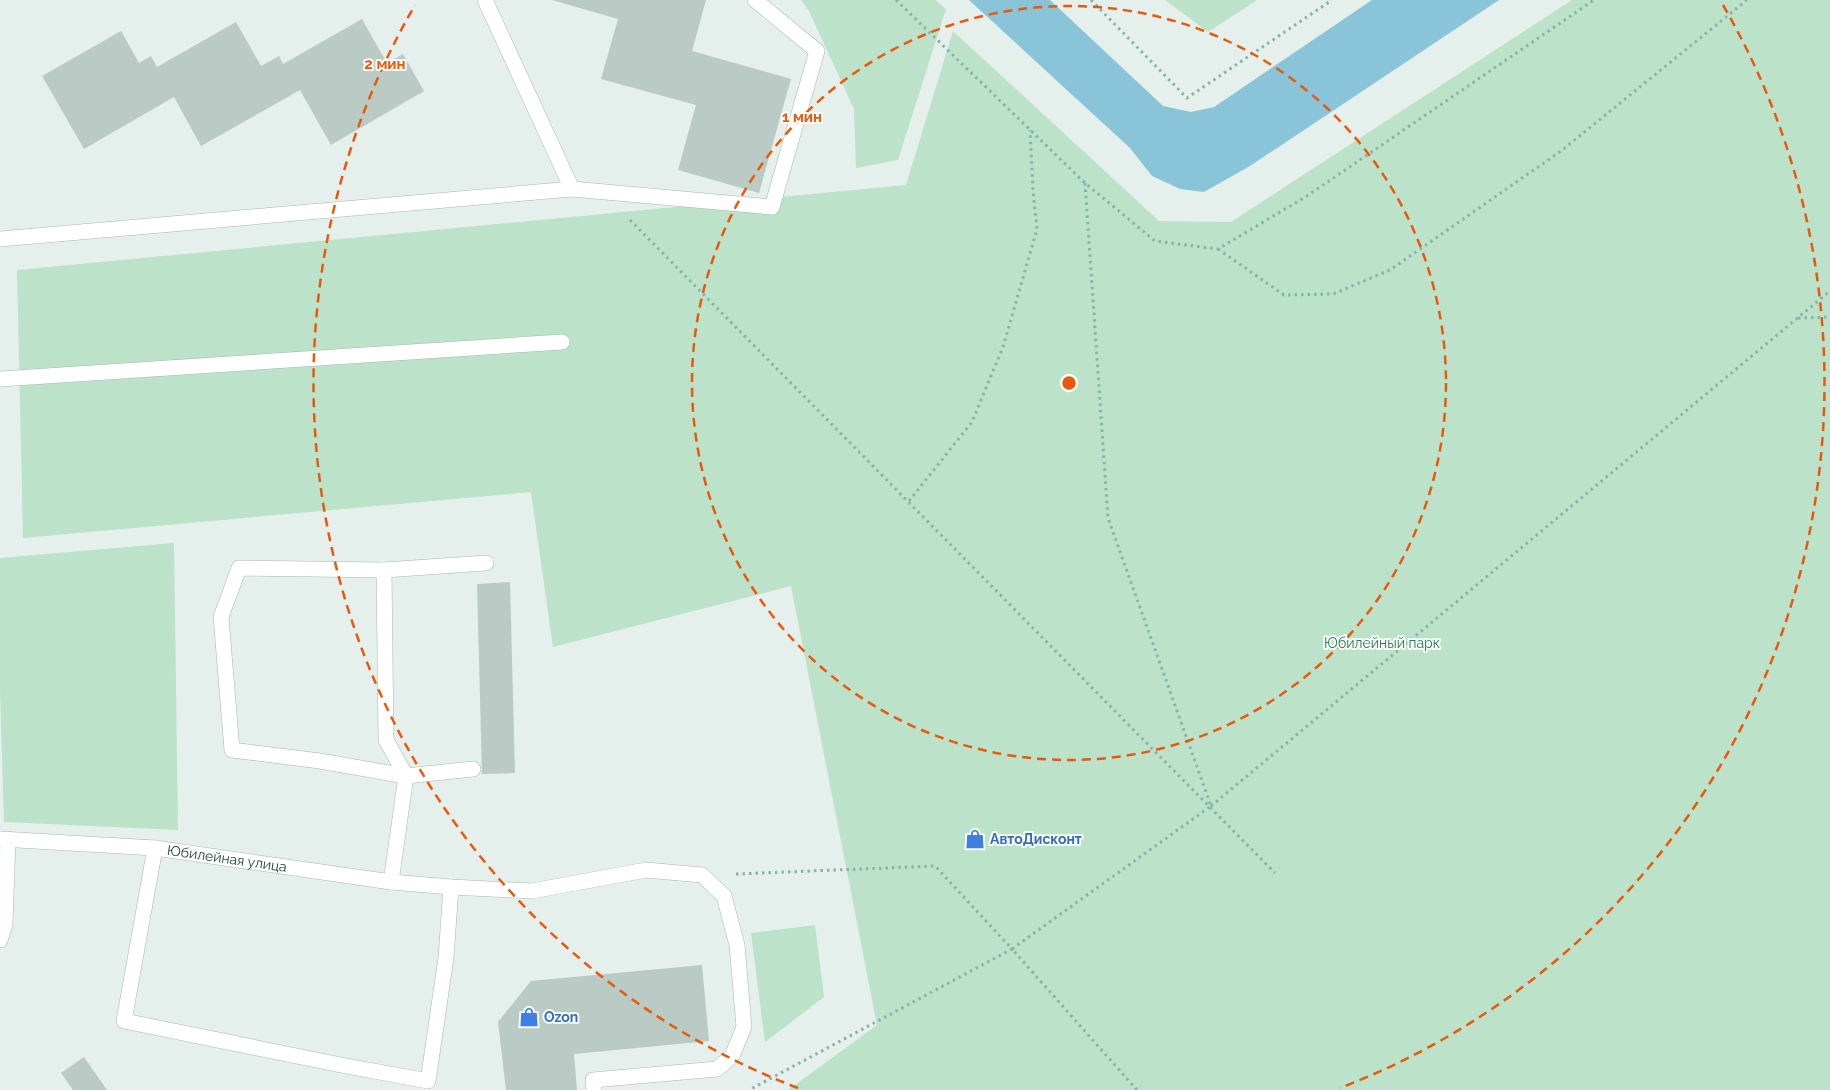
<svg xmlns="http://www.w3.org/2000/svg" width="1830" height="1090" font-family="Raleway,sans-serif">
	<rect width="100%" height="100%" fill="#e5efec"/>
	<!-- green -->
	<path fill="#bde2ca" d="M801,0h134l11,9 -48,151 -42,8 -2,-59 -45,-98z
		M1165,0h92l-49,32z
		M1572,0h258v1090h-1042l89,-65 -86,-439 -238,61 -22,-155 -508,46 -6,-268 889,-85 47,-154 206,190 72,1z
		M174,543l4,287 -174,-8 -4,-132v-132z
		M815,925l9,72 -59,45 -14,-109z"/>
	<!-- water -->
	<path fill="#8ac4d8" d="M969,0h81l113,106 28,6 23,-5 158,-107h127l-249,166 -46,26 -24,-3 -28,-13 -22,-28z"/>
	<!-- building -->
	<path fill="#bacac5" d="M552,0h154l-14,51 99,28 -32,114 -81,-23 18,-65 -95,-26 17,-60z
		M362,19l25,44 16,-9 21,37 -93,54 -31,-55 -99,56 -27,-49 -90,52 -42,-73 79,-45 18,32 12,-7 6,11 79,-45 25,44 18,-10 4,8z
		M510,582l5,191 -33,1 -5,-190z
		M702,965l7,76 -135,13 3,36h-71l-8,-68 33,-41z
		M84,1057l23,33h-34l-12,-17z"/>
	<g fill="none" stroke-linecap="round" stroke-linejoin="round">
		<defs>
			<g id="minor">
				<path d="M485,0l87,189"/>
				<path d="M0,239l572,-50 200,18 45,-156 -62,-51"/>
				<path d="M0,379l562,-37"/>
				<path d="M384,570l102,-7"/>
				<path id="s1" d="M0,839l155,9 236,34 60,5 81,4 114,-21 56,5 22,21 13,49 7,82 -12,29 -15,13 -124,11 1,10"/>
				<path d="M155,848l-31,173 217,44 87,16 18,-123 5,-71"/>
				<path d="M391,882l15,-106 -20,-36 -2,-170 -145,-2 -18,49 11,133 88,11 86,15 67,-7"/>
				<path d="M0,940l5,-15 3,-86"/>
			</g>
		</defs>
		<!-- minor casing -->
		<use href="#minor" stroke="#a7b8b4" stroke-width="16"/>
		<!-- path -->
		<path stroke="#83b5aa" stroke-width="3" stroke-dasharray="2.5 4" stroke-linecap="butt" d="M896,0l189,183 70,58 63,8 89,-53 287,-196
			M1091,0l96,98 145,-98
			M1085,183l23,335 103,288 -199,143 125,141
			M630,220l645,653
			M1218,249l66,46 49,-1 57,-24 171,-119 186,-151
			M1798,318l32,-1
			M909,501l63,-79 31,-75 34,-118 -4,-38 -3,-61
			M1211,806l619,-515
			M736,874l199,-8 77,83 -263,141"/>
		<!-- minor -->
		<use href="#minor" stroke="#fff" stroke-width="15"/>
	</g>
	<!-- distance rings -->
	<g fill="none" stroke="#e8590c" stroke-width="2.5" stroke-dasharray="9 6">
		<circle cx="1069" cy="383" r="377"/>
		<path d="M798 1088A755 755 0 0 1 415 5M1723 5A755 755 0 0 1 1340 1088"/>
	</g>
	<!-- icons -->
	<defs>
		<symbol id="shop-bare" viewBox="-9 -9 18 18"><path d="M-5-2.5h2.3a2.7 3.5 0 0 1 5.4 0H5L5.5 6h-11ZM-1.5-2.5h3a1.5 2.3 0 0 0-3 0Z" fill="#3f7fe0" stroke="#f6fbf9" stroke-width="2.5" paint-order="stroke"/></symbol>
	</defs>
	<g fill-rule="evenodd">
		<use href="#shop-bare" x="961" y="825" width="28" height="28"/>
		<use href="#shop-bare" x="515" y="1003" width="28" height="28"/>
	</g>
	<g text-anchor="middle" stroke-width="4" stroke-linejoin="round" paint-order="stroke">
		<!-- park labels -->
		<g font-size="14" fill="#297e52" stroke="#f6fbf9">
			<text x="1382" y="648">Юбилейный парк</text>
		</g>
		<!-- shop labels -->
		<g font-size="14" font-weight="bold" fill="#366cbe" stroke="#f6fbf9" text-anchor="start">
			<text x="990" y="844">АвтоДисконт</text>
			<text x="544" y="1022">Ozon</text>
		</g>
		<!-- street labels -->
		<g font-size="14" fill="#22433e" stroke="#f6fbf9">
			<text dy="5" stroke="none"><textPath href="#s1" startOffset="228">Юбилейная улица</textPath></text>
		</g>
	</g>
	<circle cx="1069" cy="383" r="8" fill="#e8590c" stroke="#f6fbf9" stroke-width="2.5"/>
	<g font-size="15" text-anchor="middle" font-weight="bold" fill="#e8590c" stroke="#f6fbf9" stroke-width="4" stroke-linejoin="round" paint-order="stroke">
		<text x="385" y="69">2 мин</text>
		<text x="802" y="122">1 мин</text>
	</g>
</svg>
